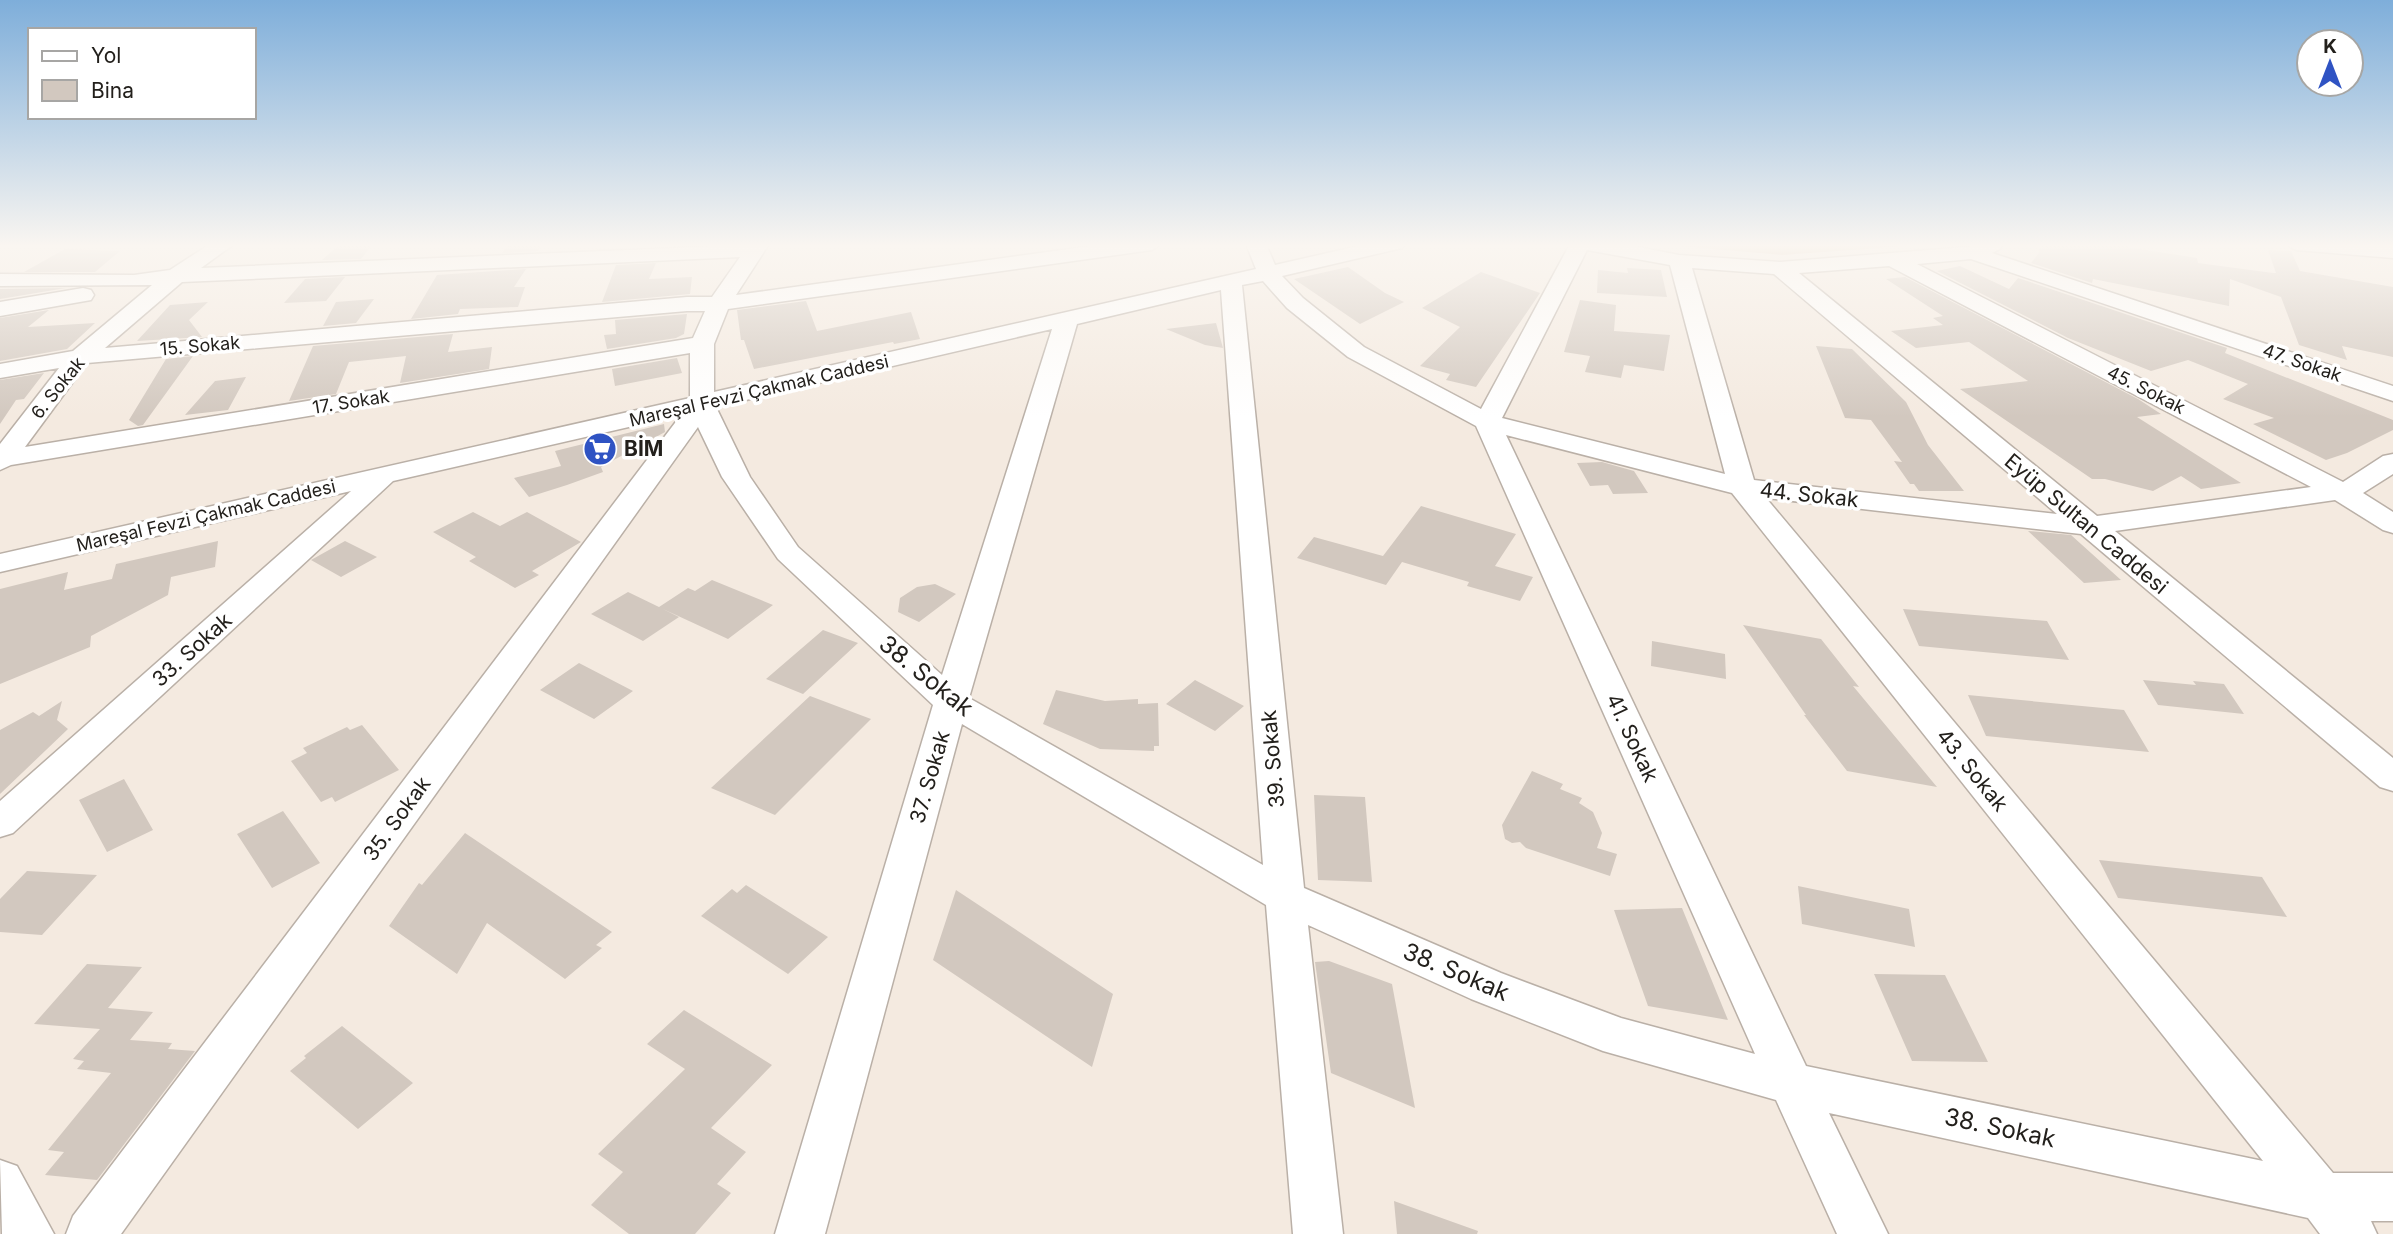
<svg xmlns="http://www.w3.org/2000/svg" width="2393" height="1234" font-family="Inter,sans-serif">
	<rect width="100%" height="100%" fill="#f4eae0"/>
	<!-- green -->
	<path fill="#d4b79a" d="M1654,244h280l-152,11z"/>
	<!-- building -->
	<path fill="#d2c8bf" d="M340,244h33l-12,15 -39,1z
		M508,244h34l-4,7 -36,2z
		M2040,244h86l1,3 70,11 1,5 75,10h3l-8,-23 23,1 9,20 93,16v70l-51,-11 5,14 -48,-15 -18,-48 -51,-18 -1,27 -136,-27 -1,4 -61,-20 8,-10z
		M65,249l55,2 -25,21h-71z
		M656,263l-7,16 43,-2 -2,17 -88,8 14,-37z
		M1960,266l49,23 9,-11 209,70 -2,5 168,67v10l-46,23 -21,7 -73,-36 21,-6 -51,-19 25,-15 -60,-24 -37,11 -83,-33 -131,-67z
		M1348,267l37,26 19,9 -44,22 -66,-45z
		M1627,268l34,2 6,27 -70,-4 1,-23 30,3z
		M526,269l-12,18h11l-7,20 -58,2 -2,5 -47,5 26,-44z
		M1481,272l59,21 -64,94 -30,-7 4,-6 -30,-8 40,-39 -38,-19z
		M345,277l-19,24 -42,2 21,-24z
		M1905,277l233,122 23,15 -24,3 104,66 -40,6 -20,-13 -28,15 -48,-12h-13l-132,-90 68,-8 -59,-39 -53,6 -25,-17 52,-6 -10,-7 10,-2 -57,-37z
		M66,288l-66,11v-10z
		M374,299l-18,24 -33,3 13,-24z
		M1580,300l36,5 -2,26 56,4 -6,36 -40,-6 -3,13 -36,-6 5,-16 -26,-4z
		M806,301l11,30 94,-19 9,27 -26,5 -1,-2 -139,27 -10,-29h-3l-4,-30z
		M208,302l-19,18 13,17 -65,4 33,-36z
		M49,310l-21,17 67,-4 -28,26 -67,12v-43z
		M687,314l-3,20 -8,4 -69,11 -3,-14 12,-1 -1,-14z
		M1216,323l7,25 -18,-3 -39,-16z
		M453,334l-5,18 44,-5 -3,22 -89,14 6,-27 -57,6 -13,32 -47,7 24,-55z
		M1816,346l36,3 54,53 22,43 36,46h-45l-5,-7h-4l-16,-23 8,1 -31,-42 -26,-2z
		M193,356l-50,69 -5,1 -9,-6 37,-61z
		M677,358l5,15 -67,13 -3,-17z
		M44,373l-20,26 -8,1 -16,24v-44z
		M246,377l-18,33 -43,5 30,-34z
		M664,424l1,8 -64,35 2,5 -36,13 -38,12 -15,-19 47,-12 -6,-15z
		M1602,462l32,9 14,22 -35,1 -5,-9 -18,1 -13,-23z
		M1421,506l95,28 -21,32 38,11 -13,24 -53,-15 2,-4 -67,-20 -16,23 -89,-27 17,-21 69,19z
		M473,512l27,14 27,-14 54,30 -49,29 7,4 -24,13 -46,-27 7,-4 -43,-25z
		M2028,531l43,4 50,45 -37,3z
		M218,541l-3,26 -44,10 -3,18 -77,41 -1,11 -90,37v-95l68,-17 -4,18 48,-11 4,-15z
		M345,541l32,16 -36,20 -30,-17z
		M712,580l61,25 -45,34 -65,-30 16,8 -36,24 -52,-27 37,-22 31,15 29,-19 7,3z
		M935,584l21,10 -37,28 -21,-10 2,-14 17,-11z
		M1903,609l144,12 22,39 -150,-14z
		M1743,625l78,14 38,48 -6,-1 84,101 -90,-16 -43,-56h2z
		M823,630l35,13 -55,51 -37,-15z
		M1652,641l73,13 1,25 -75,-13z
		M579,663l54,28 -39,28 -54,-29z
		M1195,680l49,26 -29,25 -49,-27z
		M2143,680l53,5 -3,-4 31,3 20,30 -86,-9z
		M1056,690l49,11 33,-2v5l20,-1 1,43h-5v5l-54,-2 -57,-25z
		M1968,695l156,15 25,42 -163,-16z
		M810,696l61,23 -96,96 -64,-27z
		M62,701l-5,19 11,9 -68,65v-64l33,-18 6,4z
		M362,725l37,45 -64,32 -3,-5 -11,5 -30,-41 16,-8 -4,-5 44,-21 3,3z
		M1532,771l31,13 -3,5 22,9 -3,5 14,9 9,21 -5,15 20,6 -7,22 -84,-28 -6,-6 -8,1 -7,-4 -3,-14z
		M124,779l29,51 -46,22 -28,-52z
		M1314,795l51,2 7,85 -54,-2z
		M283,811l37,52 -48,25 -35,-54z
		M465,833l147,99 -16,13 6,3 -37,31 -78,-56 -30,51 -68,-48 30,-43 3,2z
		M2099,860l163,17 25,40 -169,-19z
		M27,871l70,4 -55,60 -42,-3v-33z
		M746,885l82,52 -40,37 -87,-58 31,-27 5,4z
		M1798,886l111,23 6,38 -113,-23z
		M956,890l157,104 -21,73 -159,-107z
		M1682,908l46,112 -80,-14 -34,-96z
		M1329,961l63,23 23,124 -84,-35 -16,-111z
		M87,964l55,3 -34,41 45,4 -23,28 42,3 -4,6 27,2 -98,129 -52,-5 19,-23 -16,-2 63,-77 -34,-4 7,-8 -11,-2 27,-30 -66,-5z
		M1874,974l71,1 43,87 -76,-1z
		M684,1010l88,55 -61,63 35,24 -29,32 14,9 -36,41h-66l-38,-29 32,-33 -25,-18 87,-85 -38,-25z
		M342,1026l71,57 -55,46 -68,-58 16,-13 -2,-2z
		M1394,1201l84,30 -1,3h-80z"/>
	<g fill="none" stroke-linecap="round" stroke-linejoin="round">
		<defs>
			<path id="minor" d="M210,244h24l-33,24 568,-24 -33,51 369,-51h57l-10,6 -424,59 -14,35v48l542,-123 -10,-25h20l9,21 92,-21h38l-3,4 -120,28 21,22 61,49 117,62 89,-165h53l56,11 101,7 223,-18 -3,5 -8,4 401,133v15l-422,-142 -54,5 426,218 40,-26 10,-2v20l-30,19 30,19v21l-10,-3 -48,-30 -220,31 278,227v33l-13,-4 -299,-253 -315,-36 567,675h60v48h-22l6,13h-57l-12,-16 -479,-105 59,121h-51l-61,-134 -173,-49 -132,-52 -163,-74 35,309h-50l-27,-329 -304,-181 -137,510h-50l158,-529 -155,-146 -56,-82 -24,-50 -577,807h-55l7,-18 608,-801 -288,66 -380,352 -13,4v-36l351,-310 -351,81v-18l690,-156v-45l-679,112 -11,5v-26l59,-76 -59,10v-14l73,-13 79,-66 -152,1v-12l134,1 36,-5zM1587,250l83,15 55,209 -223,-56zM740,257l-28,40h-25l-582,51 77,-66zM1889,266l422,221 -214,29 -298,-243zM1692,268l82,6 283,240 -303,-34zM1263,281l24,27 61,49 128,69 279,628 -134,-36 -120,-45 -197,-85 -62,-603zM1221,290l42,575 -294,-167 108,-374zM687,311h18l-12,27 -668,109 62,-84zM1052,329l-110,346 -144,-128 -48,-70 -34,-70zM1506,435l226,58 531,668 -457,-95z
				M2286,244l107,2v12l-97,-8z
				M83,288l8,2 3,5 -3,5 -91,16v-14z
				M0,1160l17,6 37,68h-52z"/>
		</defs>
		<!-- minor casing -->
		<use href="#minor" stroke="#bab0a7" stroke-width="3"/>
		<!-- minor -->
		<use href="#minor" fill="#fff" fill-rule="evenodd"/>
	</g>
	<!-- sky -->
	<linearGradient id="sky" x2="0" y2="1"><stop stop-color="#7eaeda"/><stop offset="0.59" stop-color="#faf6f1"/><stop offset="1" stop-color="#faf6f1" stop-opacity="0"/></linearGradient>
	<rect width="2393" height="417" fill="url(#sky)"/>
	<!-- icons -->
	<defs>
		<symbol id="supermarket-disc" viewBox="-11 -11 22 22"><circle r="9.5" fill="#2f53c3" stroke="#fff"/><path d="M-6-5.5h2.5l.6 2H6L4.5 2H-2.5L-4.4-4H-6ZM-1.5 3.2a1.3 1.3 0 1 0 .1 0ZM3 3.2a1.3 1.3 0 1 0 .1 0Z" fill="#fff"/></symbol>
	</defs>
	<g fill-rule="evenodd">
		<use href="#supermarket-disc" x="581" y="430" width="38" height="38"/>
	</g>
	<g text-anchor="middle" stroke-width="7" stroke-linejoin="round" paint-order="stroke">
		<!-- far-street labels -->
		<g font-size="18" fill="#23201c" stroke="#fff">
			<text transform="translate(200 346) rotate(-5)" y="6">15. Sokak</text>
			<text transform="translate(2302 363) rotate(19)" y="6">47. Sokak</text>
			<text transform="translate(58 388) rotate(-51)" y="6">6. Sokak</text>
			<text transform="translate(2146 390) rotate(27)" y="6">45. Sokak</text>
			<text transform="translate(759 391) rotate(-13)" y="6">Mareşal Fevzi Çakmak Caddesi</text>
			<text transform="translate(351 402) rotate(-9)" y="6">17. Sokak</text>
			<text transform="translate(206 516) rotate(-13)" y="6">Mareşal Fevzi Çakmak Caddesi</text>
		</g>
		<!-- poi labels -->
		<g font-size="21" font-weight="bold" fill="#23201c" stroke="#fff" text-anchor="start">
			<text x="624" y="456">BİM</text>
		</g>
		<!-- street labels -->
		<g font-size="21" fill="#23201c" stroke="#fff">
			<text transform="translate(1809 495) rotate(6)" y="7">44. Sokak</text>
			<text transform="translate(2086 524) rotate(40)" y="7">Eyüp Sultan Caddesi</text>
			<text transform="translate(192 650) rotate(-42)" y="7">33. Sokak</text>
			<text transform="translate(1632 738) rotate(65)" y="7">41. Sokak</text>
			<text transform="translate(1273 759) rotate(-95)" y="7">39. Sokak</text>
			<text transform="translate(1972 770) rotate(51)" y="7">43. Sokak</text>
			<text transform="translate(930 777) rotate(-74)" y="7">37. Sokak</text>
			<text transform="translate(397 819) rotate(-54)" y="7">35. Sokak</text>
		</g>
		<!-- near-street labels -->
		<g font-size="24" fill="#23201c" stroke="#fff">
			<text transform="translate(926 676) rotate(39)" y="8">38. Sokak</text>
			<text transform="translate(1456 972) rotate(23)" y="8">38. Sokak</text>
			<text transform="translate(2000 1128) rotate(12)" y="8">38. Sokak</text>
		</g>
	</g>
	<!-- legend -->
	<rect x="28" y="28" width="228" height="91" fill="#ffffff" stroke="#a7a6a4" stroke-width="2"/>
	<rect x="42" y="51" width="35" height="10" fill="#ffffff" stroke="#a7a6a4" stroke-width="2"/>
	<text x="91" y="63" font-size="21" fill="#23201c">Yol</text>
	<rect x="42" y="80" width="35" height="21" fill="#d2c8bf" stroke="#a7a6a4" stroke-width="2"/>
	<text x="91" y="98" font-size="21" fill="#23201c">Bina</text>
	<!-- north arrow -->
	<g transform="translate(2330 63)"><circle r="33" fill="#ffffff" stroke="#a7a6a4" stroke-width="2"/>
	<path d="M0-5L12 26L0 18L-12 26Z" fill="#2f53c3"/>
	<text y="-10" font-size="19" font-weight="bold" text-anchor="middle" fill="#23201c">K</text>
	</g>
</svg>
